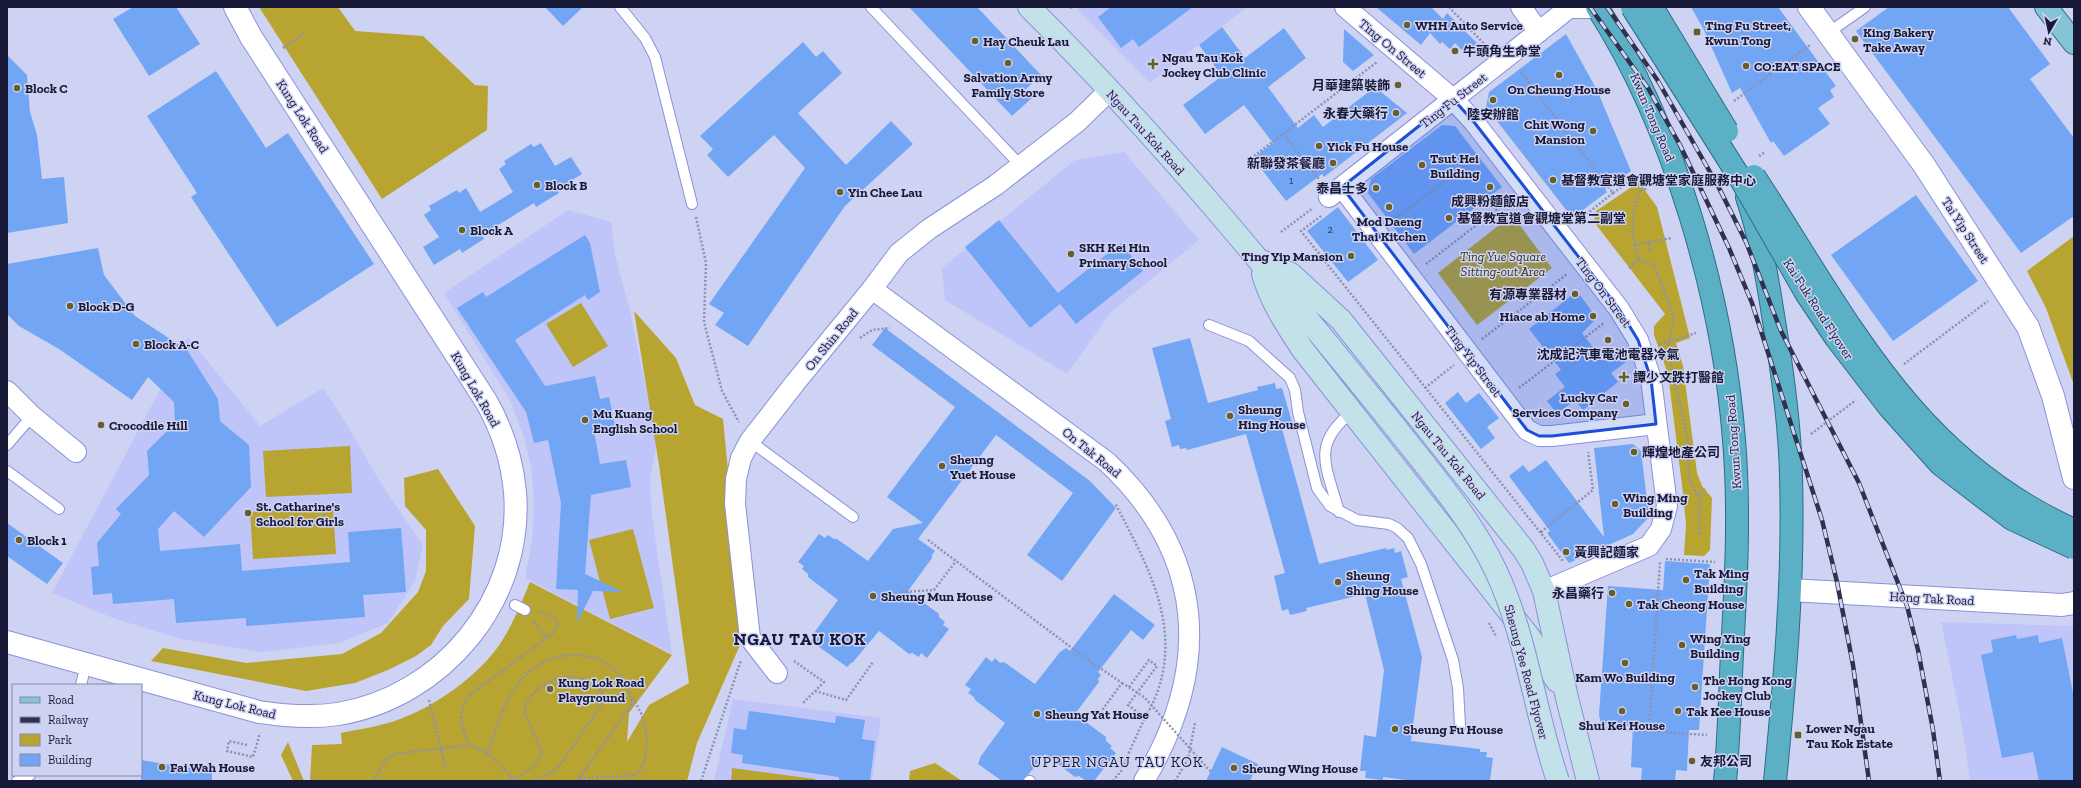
<svg xmlns="http://www.w3.org/2000/svg" width="2081" height="788" font-family="'Zilla Slab','Noto Sans TC',serif">
	<rect width="100%" height="100%" fill="#cfd3f3"/>
	<!-- built -->
	<path fill="#bfc5f8" d="M1080,7h167l-97,76 -73,-74z
		M1124,152l75,88 -88,72 -44,62 -122,-74 -3,-32 133,-108z
		M568,210l43,12 4,32 15,57 27,132 -7,35 2,38 20,138 -147,-76 7,-37 2,-39 -3,-36 -7,-28 -13,-36 -67,-109z
		M188,337l72,89 63,-38 23,35 34,59 43,63 -8,36 -27,42 -48,20 -78,9 -82,-13 -67,-21 -61,-25z
		M1941,622l131,4 2,3v152h-104l-8,-55z
		M733,699l148,19 -9,63h-158z"/>
	<!-- green -->
	<path fill="#b8a430" d="M259,7h79l17,24 68,5 52,49 13,1 -1,44 -105,69z
		M1639,182l18,25 32,127 1,4 -14,5 7,23 14,107 5,13 10,12 -2,52 -6,6 -20,-1 2,-30 -3,-32 -15,-119 -14,-39v-9l11,-12 -71,-92 2,-11z
		M1512,215l40,53 -75,57 -39,-52z
		M2074,236v149l-28,-77 -19,-37z
		M581,303l27,43 -35,21 -27,-43z
		M634,311l42,47 19,47 28,14 21,217 -47,107 -10,38h-377l2,-36 30,-1 -1,-11c19,-4 41,-7 59,-14 33,-12 72,-39 94,-67 16,-20 26,-46 36,-70l142,73 -43,58 -2,29 22,-37 40,-22 -30,-218z
		M350,446l2,47 -86,4 -3,-46z
		M438,469l37,57 -6,73 -26,27 -12,19 -15,11 -28,14 -33,13 -49,8 -155,-30 12,-13 83,15 96,-9 39,-21 37,-41 8,-21v-41l-21,-24 -1,-28z
		M333,507l3,47 -83,5 -3,-47z
		M633,529l21,79 -44,11 -21,-79z
		M288,742l16,39h-11l-12,-26z
		M935,763l27,18h-53l1,-10z
		M732,768l83,11 -1,2h-83z"/>
	<!-- building -->
	<path fill="#72a5f4" d="M133,7h43l24,37 -51,32 -36,-57z
		M545,7h38l-20,19z
		M909,7h68l64,68 -16,15 8,7 -21,19z
		M1111,7h82l-54,40 -6,-8 -12,9 -23,-31z
		M1376,7h55l12,12 4,-6 30,30 -11,11 -11,-11 -5,6 -8,-7 -2,2 -10,-11 -9,12z
		M1691,7h87l58,79 -6,4 4,7 -16,11 12,16 -46,32 -11,-15 -2,2 -31,-55 -8,5 -29,-65z
		M1889,7h119l42,57 -20,15 44,59v78l-53,37 -165,-222z
		M1222,27l23,31 39,-30 22,30 -38,29 30,41 16,-13 9,12 52,-40 32,26 -83,64 -2,-3 -36,27 -33,-43 20,-15 -29,-38 -39,29 -22,-29 39,-29 -23,-31z
		M1344,29l30,26 -21,16 -10,-9z
		M1566,34l31,56 34,81 -26,18 2,3 -28,21 -12,-2 -81,-104 3,-15z
		M803,42l13,15 7,-6 19,22 -44,40 48,52 45,-44 22,23 -68,62 -97,140 -33,-21 9,-12 -15,-9 96,-136 -31,-33 -46,42 -21,-22 6,-6 -13,-13z
		M7,55l20,20 3,37 7,23 5,44 22,-2 4,46 -61,10z
		M216,71l50,77 22,-15 86,131 -97,63 -86,-130 6,-4 -50,-77z
		M1442,125l13,1 47,61 -88,67 -46,-61 3,-14z
		M541,143l14,23 16,-9 11,17 -25,15 2,4 -23,14 -2,-4 -52,32 2,4 -22,14 -2,-4 -26,16 -11,-18 16,-10 -15,-22 7,-5 -2,-4 28,-16 2,3 7,-5 14,24 33,-20 -14,-23 7,-5 -2,-3 27,-17 3,3z
		M1916,195l62,86 -85,60 -62,-86z
		M1338,207l40,53 -30,22 -41,-51z
		M999,220l59,73 63,-50 22,28 -67,53 -16,-20 -30,24 -65,-81z
		M585,235l5,8 10,49 -12,8 -3,-5 -70,45 30,46 50,-10 5,23 9,-2 6,29 -21,5 6,33 26,-4 5,27 -40,8 -6,79 38,18 -30,-1 -16,32 1,-33 -22,-1 5,-86 -13,-63 -14,3 -8,-31 -69,-104 26,-16 3,5z
		M98,248l6,27 31,41 52,34 31,49 2,22 29,24 2,42 -47,50 -30,-26 -16,18 2,22 80,-7 2,27 108,-9 -2,-30 53,-4 5,64 -43,3 2,22 -119,9v-8l-70,5 -2,-24 -61,5 -1,-11 -19,2 -2,-28 8,-1 -2,-23 24,-29 -5,-5 33,-34 -2,-24 28,-28 -1,-21 -26,-25 -16,23 -73,-51 -40,-23 -12,-12v-50z
		M1577,291l20,27 -15,15 20,26 16,-12 8,15 -15,11 7,9 -35,28 -8,-10 -18,14 -10,-13 18,-14 -10,-13 6,-4 -32,-41z
		M885,328l205,153 26,27 -54,73 -35,-26 46,-62 -77,-58 -78,104 17,12 -3,4v3l-24,33 31,23v3l6,5 -2,3 6,4 -22,29 -6,-5 -2,4 -7,-4 -3,1 -30,-23 -26,31 -2,1 -4,4 -36,-26 3,-8 24,-33 -30,-23v-3l-6,-5 2,-3 -6,-4 21,-28 6,4 3,-3 6,4h3l31,22 25,-32 30,-6 -36,-26 68,-90 -83,-62z
		M1190,338l18,65 50,-13 -1,-3 18,-4 1,6 6,-1 10,34 -11,3 38,139 67,-16 1,2 7,-2 1,5 6,-2 7,26 -7,2 21,78 -11,84 69,8v3h7l-1,5 7,1 -3,23h-76l-31,-4v3l-18,-2 1,-7h-6l4,-36 12,2 8,-67 -19,-76 -59,14 1,3 -17,4 -2,-6 -6,2 -8,-35 11,-3 -39,-139 -59,16 -1,-2 -6,1 -1,-4 -7,2 -7,-26 6,-2 -19,-71z
		M1458,392l8,11 13,-10 20,25 -12,9 8,11 -14,11 -36,-46z
		M1633,444l8,7 8,66 -16,17 -64,29 -22,-30 3,-2 -41,-55 14,-11 6,7 17,-12 58,77 -10,-89z
		M7,523l56,40 -16,21 -40,-28z
		M1665,561l45,3 -11,166h-10l-2,41 -11,-1 -1,11h-34l1,-13 -11,-1 2,-41 -32,-2 -2,-9 9,-129 55,4z
		M1114,594l41,31 -12,15 -12,-10 -33,42 3,3 -3,4 1,3 -24,32 31,23v4l6,5 -2,2 6,5 -22,28h-8l-7,-5 -4,1 -30,-23 -22,27h-21l-24,-17 3,-8 24,-33 -30,-23 -1,-3 -6,-4 3,-4 -6,-4 21,-28 6,5 3,-4 5,5 4,-1 31,22 25,-32 6,-4 4,3z
		M2016,635l1,4 21,-4 1,8 23,-5 12,60v83h-35l-6,-29 -31,6 -21,-103 12,-3 -2,-12z
		M749,711l86,12 1,-7 29,4 -3,19 13,2 -5,40h-31v-4l-97,-14 1,-8 -12,-2 3,-25 12,2z
		M1222,747l36,17 -8,17h-44z
		M141,760l71,12v9h-71z"/>
	<g fill="none" stroke-linecap="round" stroke-linejoin="round">
		<defs>
			<path id="service" d="M620,7l25,31 10,19 37,147
				M871,7l150,159
				M1828,33l37,-26
				M1209,325l40,16 41,37 5,12 3,22 19,76 13,18 27,14 32,4 8,4 11,10 13,26 32,96 5,28 2,38
				M750,441l103,76
				M7,445l25,-29
				M7,471l52,38
				M1339,512c-12,-45 -29,-67 13,-100
				M515,605l10,5
				M81,685l5,-21
				M17,781l13,-6
				M1029,781h1"/>
			<path id="minor" d="M1345,7l108,92 21,23 145,187 19,31 13,39 16,127 -6,23 -12,17 -105,45
				M1521,7l18,25
				M1342,187l185,243 12,6h13l104,-12
				M1329,197l240,-189h29
				M872,289l235,173c99,93 105,205 37,319
				M7,391l25,25 44,36
				M777,673l-27,-35 -15,-134 1,-25 5,-21 9,-17 45,-58 77,-94 27,-36 30,-24 67,-44 81,-63 32,-31"/>
			<path id="tertiary" d="M1809,7l115,158 104,162 25,69 21,82
				M1790,590l272,15 12,-2
				M7,642l252,70c26,4 52,6 79,2 104,-17 186,-114 177,-222 -3,-33 -13,-63 -29,-91l-235,-364 -16,-30"/>
			<path id="secondary" d="M1029,7c132,131 250,276 367,421
				M1259,260l32,14 50,46 183,230 8,13 12,28 23,107 21,83
				M1263,274c8,28 24,52 40,76l227,288 27,43"/>
			<path id="primary" d="M2046,7l28,36"/>
			<path id="trunk" d="M1597,7c77,120 126,291 137,433 6,71 2,142 -2,213 -2,42 -3,85 -7,128
				M1747,197c13,38 20,78 26,118 9,53 17,107 18,162 3,101 -6,203 -16,304"/>
		</defs>
		<!-- service casing -->
		<use href="#service" stroke="#8a91db" stroke-width="12"/>
		<!-- minor casing -->
		<use href="#minor" stroke="#8a91db" stroke-width="22"/>
		<!-- tertiary casing -->
		<use href="#tertiary" stroke="#8a91db" stroke-width="24"/>
		<!-- secondary casing -->
		<use href="#secondary" stroke="#8a91db" stroke-width="24"/>
		<!-- primary casing -->
		<use href="#primary" stroke="#2a6e8a" stroke-width="24"/>
		<!-- trunk casing -->
		<use href="#trunk" stroke="#2a6e8a" stroke-width="24"/>
		<!-- path -->
		<path stroke="#8e91b0" stroke-width="2.5" stroke-dasharray="2 2" stroke-linecap="butt" d="M1449,7l39,41
			M1070,8l2,-1
			M283,48l21,-14
			M1521,72l92,121 -30,24
			M1734,101l76,-56
			M1283,133l36,46
			M1254,156l123,-94
			M1759,156l6,-4
			M1654,182l-12,5c-13,30 -11,41 -4,73l15,5 4,7 17,45 -5,24 2,22 17,78v21l2,20 10,17 -1,35
			M1613,193l27,-19 6,17
			M1321,216l-20,15 262,330
			M696,217l10,46 -2,59 18,69 17,31
			M1392,221l85,-64
			M1281,232l32,-24
			M1635,245l14,-3
			M1650,250l-1,-8 23,-4
			M1426,264l83,-64
			M1629,268l9,-8
			M860,338l12,-8 18,-2
			M1482,339l85,-65
			M1660,344l36,-11
			M1904,364l84,-63
			M1425,388l29,-23
			M1519,388l85,-65
			M1811,434l45,-34
			M1698,495l7,-6
			M1541,532l52,-42 -5,-38
			M928,540l156,117 38,26 -22,30 -31,2
			M1666,559l49,3
			M902,592l32,-2 22,-29
			M534,622l13,16
			M1489,623l7,13
			M794,661l30,21 -22,22
			M1129,687l20,-27 8,6 -29,39 17,13
			M815,691l31,9 27,-38
			M1598,728l109,7
			M1649,732l11,-170
			M247,745l-18,-4 -2,10 26,6 7,-24
			M469,745c-8,-21 -13,-32 2,-51l78,-58 6,-6 2,-7 -3,-6 -15,-5
			M487,753c10,-26 18,-57 38,-77 35,-36 99,-25 107,28l-55,77
			M580,778l54,-2c15,-9 14,-39 10,-54 -2,-9 -8,-18 -12,-26
			M373,781l14,-23 8,-4 74,-9c22,7 31,20 45,35
			M513,781l22,-16 7,-13 -18,-41c3,-22 36,-39 57,-33 8,2 15,8 21,14v10l-3,7 -42,60 -22,12
			M701,781l40,-121
			M1113,781l8,-10c7,-16 14,-32 21,-47 5,-10 11,-20 15,-31 25,-69 -11,-130 -42,-190
			M1175,781l13,-22 7,-36"/>
		<!-- service -->
		<use href="#service" stroke="#fff" stroke-width="10"/>
		<!-- minor -->
		<use href="#minor" stroke="#fff" stroke-width="20"/>
		<!-- tertiary -->
		<use href="#tertiary" stroke="#fff" stroke-width="22"/>
		<!-- secondary -->
		<use href="#secondary" stroke="#c2e1e9" stroke-width="22"/>
		<!-- primary -->
		<use href="#primary" stroke="#85c4d4" stroke-width="22"/>
		<!-- trunk -->
		<use href="#trunk" stroke="#5cb0c6" stroke-width="22"/>
		<defs>
			<path id="rail" d="M1590,7l58,81 32,57 49,103 23,55 70,217 15,62 16,83 16,116
				M1607,7l51,74 60,105 28,56 35,89 78,152 48,123 11,44 15,80 7,51"/>
		</defs>
		<!-- rail casing -->
		<use href="#rail" stroke="#30314f" stroke-width="4.5"/>
		<!-- rail -->
		<use href="#rail" stroke="#cfd3f3" stroke-width="3" stroke-dasharray="9" stroke-linecap="butt"/>
		<defs>
			<path id="secondary-bridge" d="M1396,428c35,45 74,89 99,141 32,67 39,142 63,212"/>
			<path id="trunk-bridge" d="M1632,7l108,171 66,115 30,45 53,69 51,57 35,27 37,28 62,29
				M1652,7l75,124
				M1754,176c92,140 157,281 320,354"/>
		</defs>
		<!-- secondary-bridge casing -->
		<use href="#secondary-bridge" stroke="#8a91db" stroke-width="24" stroke-linecap="butt"/>
		<!-- trunk-bridge casing -->
		<use href="#trunk-bridge" stroke="#2a6e8a" stroke-width="24" stroke-linecap="butt"/>
		<!-- path-bridge -->
		<path stroke="#8e91b0" stroke-width="2.5" stroke-dasharray="2 2" stroke-linecap="butt" d="M1122,683l22,14 67,75
			M429,700l17,70"/>
		<!-- secondary-bridge -->
		<use href="#secondary-bridge" stroke="#c2e1e9" stroke-width="22"/>
		<!-- trunk-bridge -->
		<use href="#trunk-bridge" stroke="#5cb0c6" stroke-width="22"/>
	</g>
	<!-- marked area -->
	<path fill="#1d4ed8" fill-opacity="0.2" stroke="#1d4ed8" stroke-width="3" stroke-linejoin="round" d="M1453,99l21,23 145,187 19,31 13,39 5,45 -104,12h-13l-12,-6 -185,-243z"/>
	<!-- markers -->
	<g fill="#675e2a" stroke="#cfd3f3" stroke-width="1.5">
		<circle cx="1407" cy="25" r="4"/>
		<rect x="1693" y="28" width="8" height="8" rx="2"/>
		<circle cx="1855" cy="39" r="4"/>
		<circle cx="975" cy="41" r="4"/>
		<circle cx="1455" cy="51" r="4"/>
		<circle cx="1008" cy="63" r="4"/>
		<path d="M1151 58h4v4h4v4h-4v4h-4v-4h-4v-4h4z"/>
		<circle cx="1746" cy="66" r="4"/>
		<circle cx="1559" cy="75" r="4"/>
		<circle cx="1398" cy="85" r="4"/>
		<circle cx="17" cy="88" r="4"/>
		<circle cx="1493" cy="100" r="4"/>
		<circle cx="1396" cy="113" r="4"/>
		<circle cx="1593" cy="131" r="4"/>
		<circle cx="1319" cy="146" r="4"/>
		<circle cx="1333" cy="163" r="4"/>
		<circle cx="1422" cy="165" r="4"/>
		<circle cx="1553" cy="180" r="4"/>
		<circle cx="537" cy="185" r="4"/>
		<circle cx="1490" cy="187" r="4"/>
		<circle cx="1376" cy="188" r="4"/>
		<circle cx="840" cy="192" r="4"/>
		<circle cx="1389" cy="207" r="4"/>
		<circle cx="1449" cy="218" r="4"/>
		<circle cx="462" cy="230" r="4"/>
		<circle cx="1071" cy="254" r="4"/>
		<circle cx="1351" cy="256" r="4"/>
		<circle cx="1575" cy="294" r="4"/>
		<circle cx="70" cy="306" r="4"/>
		<circle cx="1593" cy="316" r="4"/>
		<circle cx="1608" cy="340" r="4"/>
		<circle cx="136" cy="344" r="4"/>
		<path d="M1622 371h4v4h4v4h-4v4h-4v-4h-4v-4h4z"/>
		<circle cx="1626" cy="404" r="4"/>
		<circle cx="1230" cy="416" r="4"/>
		<circle cx="585" cy="420" r="4"/>
		<circle cx="101" cy="425" r="4"/>
		<circle cx="1634" cy="452" r="4"/>
		<circle cx="942" cy="466" r="4"/>
		<circle cx="1615" cy="504" r="4"/>
		<circle cx="248" cy="513" r="4"/>
		<circle cx="19" cy="540" r="4"/>
		<circle cx="1566" cy="552" r="4"/>
		<circle cx="1686" cy="580" r="4"/>
		<circle cx="1338" cy="582" r="4"/>
		<circle cx="1612" cy="593" r="4"/>
		<circle cx="873" cy="596" r="4"/>
		<circle cx="1629" cy="604" r="4"/>
		<circle cx="1682" cy="645" r="4"/>
		<circle cx="1625" cy="663" r="4"/>
		<circle cx="1695" cy="687" r="4"/>
		<circle cx="550" cy="689" r="4"/>
		<circle cx="1622" cy="711" r="4"/>
		<circle cx="1678" cy="711" r="4"/>
		<circle cx="1037" cy="714" r="4"/>
		<circle cx="1395" cy="729" r="4"/>
		<rect x="1794" y="731" width="8" height="8" rx="2"/>
		<circle cx="1692" cy="761" r="4"/>
		<circle cx="162" cy="767" r="4"/>
		<circle cx="1234" cy="768" r="4"/>
	</g>
	<g text-anchor="middle" stroke-width="3" stroke-linejoin="round" paint-order="stroke">
		<!-- number labels -->
		<g font-size="11" fill="#2e3c66">
			<text x="1291" y="184">1</text>
			<text x="1330" y="233">2</text>
		</g>
		<!-- poi labels -->
		<g font-size="13" font-weight="bold" fill="#181936" stroke="#cfd3f3" text-anchor="start">
			<text x="1415" y="30">WHH Auto Service</text>
			<text x="1705" y="30">Ting Fu Street,<tspan x="1705" dy="15">Kwun Tong</tspan></text>
			<text x="1863" y="37">King Bakery<tspan x="1863" dy="15">Take Away</tspan></text>
			<text x="983" y="46">Hay Cheuk Lau</text>
			<text x="1463" y="56">牛頭角生命堂</text>
			<text x="1162" y="62">Ngau Tau Kok<tspan x="1162" dy="15">Jockey Club Clinic</tspan></text>
			<text x="1754" y="71">CO:EAT SPACE</text>
			<text x="1008" y="82" text-anchor="middle">Salvation Army<tspan x="1008" dy="15">Family Store</tspan></text>
			<text x="1390" y="90" text-anchor="end">月華建築裝飾</text>
			<text x="25" y="93">Block C</text>
			<text x="1559" y="94" text-anchor="middle">On Cheung House</text>
			<text x="1388" y="118" text-anchor="end">永春大藥行</text>
			<text x="1493" y="119" text-anchor="middle">陸安辦館</text>
			<text x="1585" y="129" text-anchor="end">Chit Wong<tspan x="1585" dy="15">Mansion</tspan></text>
			<text x="1327" y="151">Yick Fu House</text>
			<text x="1430" y="163">Tsut Hei<tspan x="1430" dy="15">Building</tspan></text>
			<text x="1325" y="168" text-anchor="end">新聯發茶餐廳</text>
			<text x="1561" y="185">基督教宣道會觀塘堂家庭服務中心</text>
			<text x="545" y="190">Block B</text>
			<text x="1368" y="193" text-anchor="end">泰昌士多</text>
			<text x="848" y="197">Yin Chee Lau</text>
			<text x="1490" y="206" text-anchor="middle">成興粉麵飯店</text>
			<text x="1457" y="223">基督教宣道會觀塘堂第二副堂</text>
			<text x="1389" y="226" text-anchor="middle">Mod Daeng<tspan x="1389" dy="15">Thai Kitchen</tspan></text>
			<text x="470" y="235">Block A</text>
			<text x="1079" y="252">SKH Kei Hin<tspan x="1079" dy="15">Primary School</tspan></text>
			<text x="1343" y="261" text-anchor="end">Ting Yip Mansion</text>
			<text x="1567" y="299" text-anchor="end">有源專業器材</text>
			<text x="78" y="311">Block D-G</text>
			<text x="1585" y="321" text-anchor="end">Hiace ab Home</text>
			<text x="144" y="349">Block A-C</text>
			<text x="1608" y="359" text-anchor="middle">沈成記汽車電池電器冷氣</text>
			<text x="1633" y="382">譚少文跌打醫館</text>
			<text x="1618" y="402" text-anchor="end">Lucky Car<tspan x="1618" dy="15">Services Company</tspan></text>
			<text x="1238" y="414">Sheung<tspan x="1238" dy="15">Hing House</tspan></text>
			<text x="593" y="418">Mu Kuang<tspan x="593" dy="15">English School</tspan></text>
			<text x="109" y="430">Crocodile Hill</text>
			<text x="1642" y="457">輝煌地產公司</text>
			<text x="950" y="464">Sheung<tspan x="950" dy="15">Yuet House</tspan></text>
			<text x="1623" y="502">Wing Ming<tspan x="1623" dy="15">Building</tspan></text>
			<text x="256" y="511">St. Catharine's<tspan x="256" dy="15">School for Girls</tspan></text>
			<text x="27" y="545">Block 1</text>
			<text x="1574" y="557">黃興記麵家</text>
			<text x="1694" y="578">Tak Ming<tspan x="1694" dy="15">Building</tspan></text>
			<text x="1346" y="580">Sheung<tspan x="1346" dy="15">Shing House</tspan></text>
			<text x="1604" y="598" text-anchor="end">永昌藥行</text>
			<text x="881" y="601">Sheung Mun House</text>
			<text x="1637" y="609">Tak Cheong House</text>
			<text x="1690" y="643">Wing Ying<tspan x="1690" dy="15">Building</tspan></text>
			<text x="1625" y="682" text-anchor="middle">Kam Wo Building</text>
			<text x="1703" y="685">The Hong Kong<tspan x="1703" dy="15">Jockey Club</tspan></text>
			<text x="558" y="687">Kung Lok Road<tspan x="558" dy="15">Playground</tspan></text>
			<text x="1686" y="716">Tak Kee House</text>
			<text x="1045" y="719">Sheung Yat House</text>
			<text x="1622" y="730" text-anchor="middle">Shui Kei House</text>
			<text x="1806" y="733">Lower Ngau<tspan x="1806" dy="15">Tau Kok Estate</tspan></text>
			<text x="1403" y="734">Sheung Fu House</text>
			<text x="1700" y="766">友邦公司</text>
			<text x="170" y="772">Fai Wah House</text>
			<text x="1242" y="773">Sheung Wing House</text>
		</g>
		<!-- street labels -->
		<g font-size="13" fill="#181936" stroke="#cfd3f3">
			<text transform="translate(1393 48) rotate(40)" y="5">Ting On Street</text>
			<text transform="translate(1453 100) rotate(-38)" y="5">Ting Fu Street</text>
			<text transform="translate(303 116) rotate(57)" y="5">Kung Lok Road</text>
			<text transform="translate(1653 117) rotate(67)" y="5">Kwun Tong Road</text>
			<text transform="translate(1146 132) rotate(48)" y="5">Ngau Tau Kok Road</text>
			<text transform="translate(1966 230) rotate(57)" y="5">Tai Yip Street</text>
			<text transform="translate(1604 292) rotate(53)" y="5">Ting On Street</text>
			<text transform="translate(1819 309) rotate(57)" y="5">Kai Fuk Road Flyover</text>
			<text transform="translate(831 339) rotate(-51)" y="5">On Shin Road</text>
			<text transform="translate(1474 361) rotate(53)" y="5">Ting Yip Street</text>
			<text transform="translate(476 389) rotate(60)" y="5">Kung Lok Road</text>
			<text transform="translate(1733 442) rotate(-94)" y="5">Kwun Tong Road</text>
			<text transform="translate(1092 452) rotate(39)" y="5">On Tak Road</text>
			<text transform="translate(1449 455) rotate(51)" y="5">Ngau Tau Kok Road</text>
			<text transform="translate(1932 598) rotate(3)" y="5">Hong Tak Road</text>
			<text transform="translate(1527 672) rotate(75)" y="5">Sheung Yee Road Flyover</text>
			<text transform="translate(235 704) rotate(14)" y="5">Kung Lok Road</text>
		</g>
		<!-- park labels -->
		<g font-size="13" font-style="italic" fill="#37331b" stroke="#cfd3f3">
			<text x="1503" y="261">Ting Yue Square<tspan x="1503" dy="15">Sitting-out Area</tspan></text>
		</g>
		<!-- quarter labels -->
		<g font-size="15" letter-spacing="1" fill="#181936" stroke="#cfd3f3">
			<text x="1117" y="767">UPPER NGAU TAU KOK</text>
		</g>
		<!-- district labels -->
		<g font-size="17" font-weight="bold" letter-spacing="1" fill="#181936" stroke="#cfd3f3">
			<text x="800" y="645">NGAU TAU KOK</text>
		</g>
	</g>
	<!-- border -->
	<rect width="2081" height="788" fill="none" stroke="#181936" stroke-width="16"/>
	<!-- legend -->
	<rect x="12" y="684" width="130" height="92" fill="#cfd3f3" stroke="#8689a7"/>
	<rect x="20" y="697" width="20" height="6" fill="#85c4d4" stroke="#8689a7"/>
	<text x="48" y="704" font-size="12" fill="#181936">Road</text>
	<rect x="20" y="717" width="20" height="6" fill="#30314f" stroke="#8689a7"/>
	<text x="48" y="724" font-size="12" fill="#181936">Railway</text>
	<rect x="20" y="734" width="20" height="12" fill="#b8a430" stroke="#8689a7"/>
	<text x="48" y="744" font-size="12" fill="#181936">Park</text>
	<rect x="20" y="754" width="20" height="12" fill="#72a5f4" stroke="#8689a7"/>
	<text x="48" y="764" font-size="12" fill="#181936">Building</text>
	<!-- north arrow -->
	<g transform="translate(2049 32) rotate(189)" stroke="#cfd3f3" stroke-width="3" paint-order="stroke">
	<path d="M0-3L7 15L0 10L-7 15Z" fill="#181936"/>
	<text y="-6" font-size="11" font-weight="bold" text-anchor="middle" fill="#181936">N</text>
	</g>
</svg>
